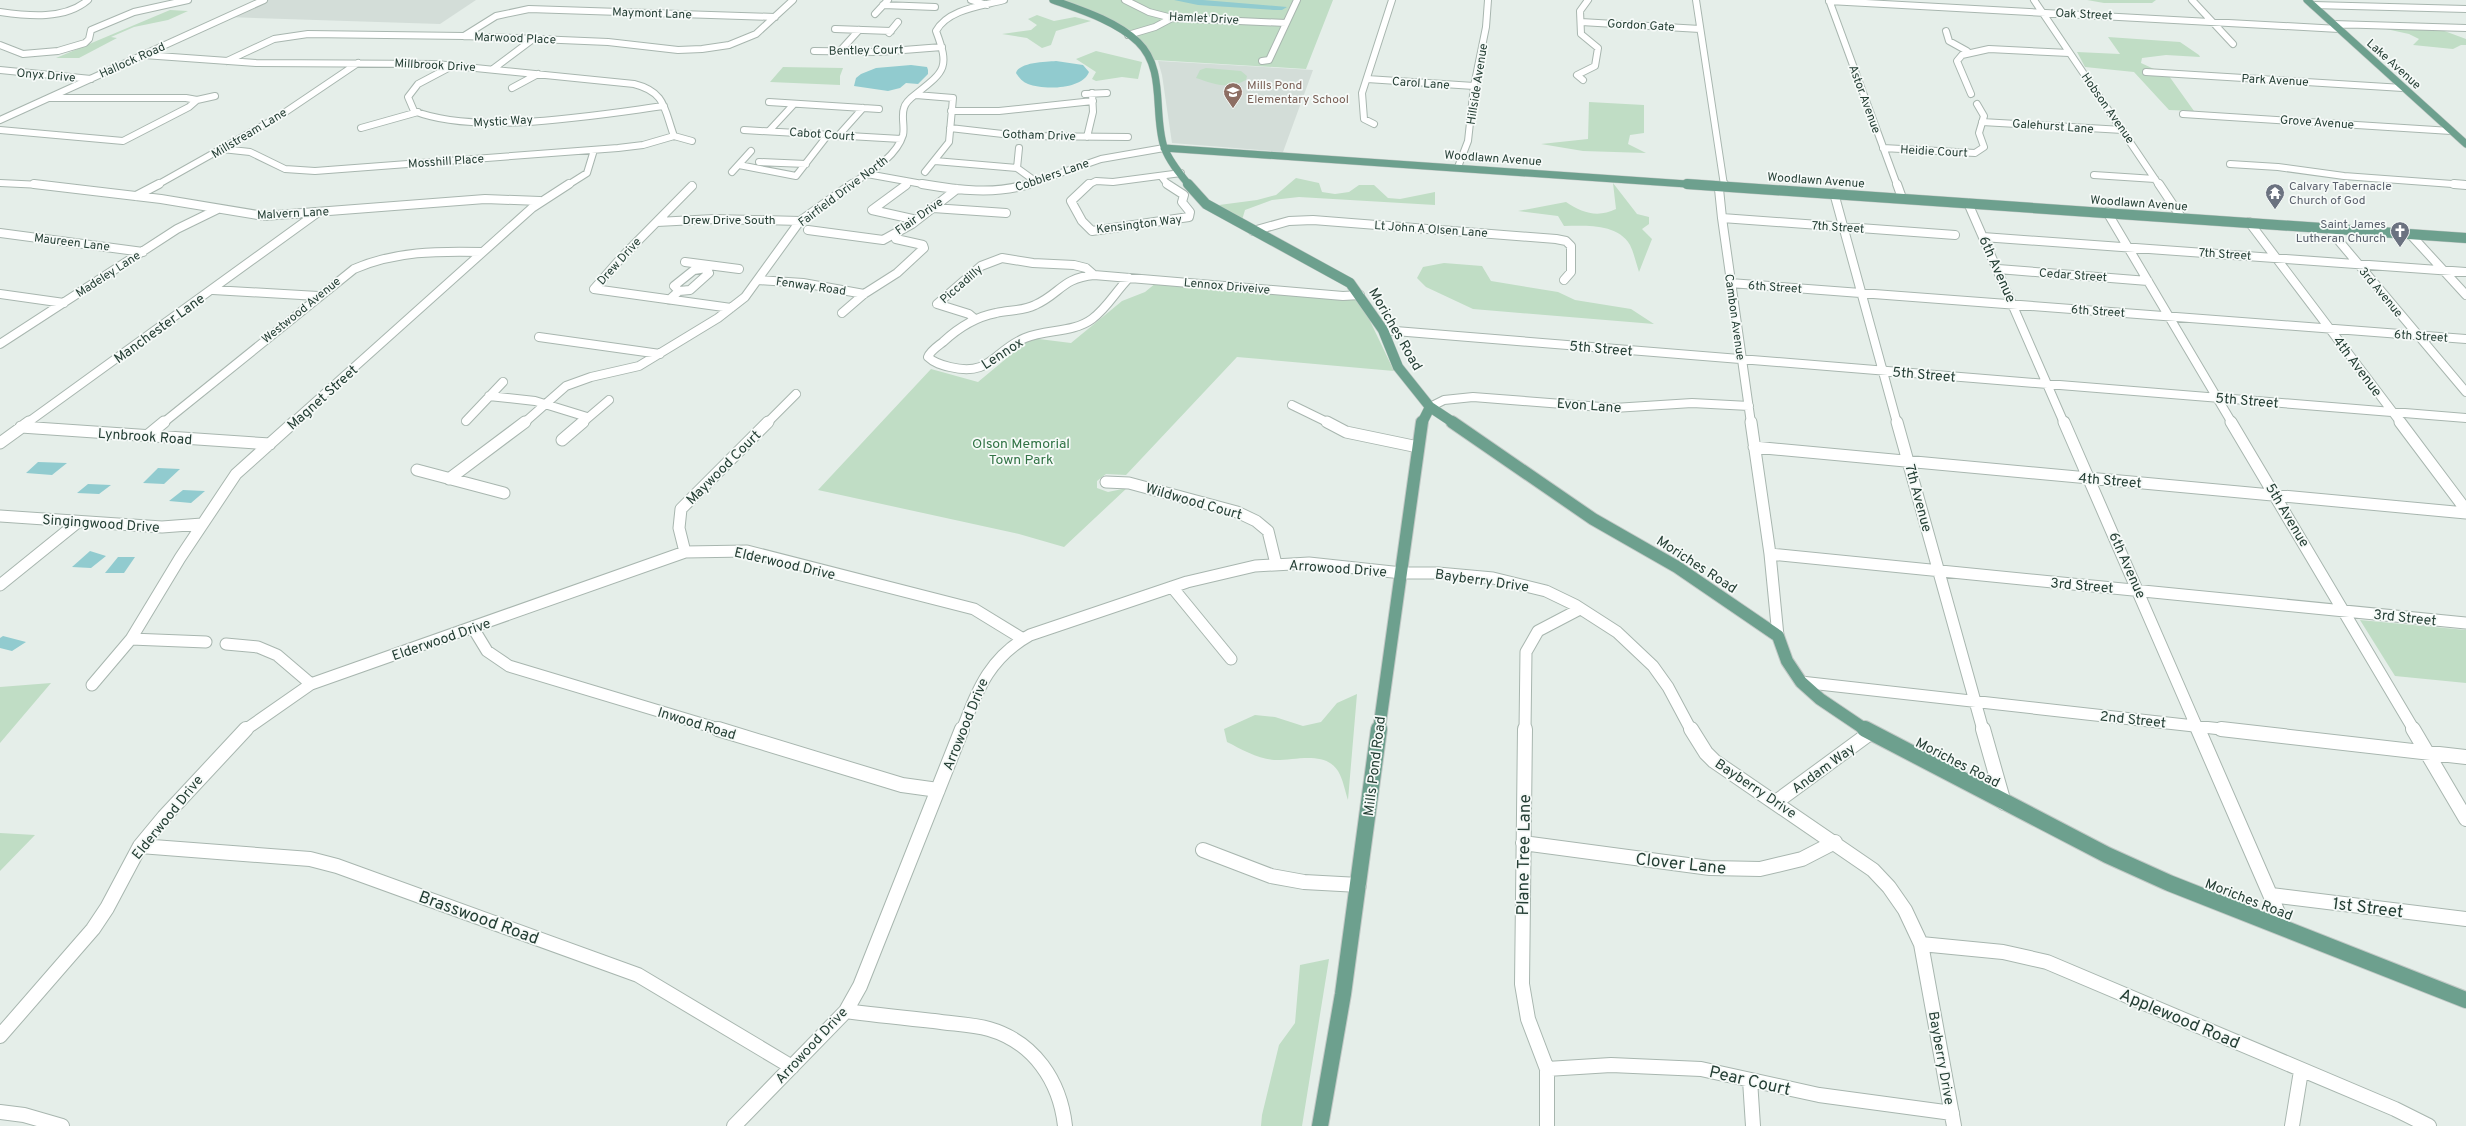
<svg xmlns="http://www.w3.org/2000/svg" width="2466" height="1126" font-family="Overpass,sans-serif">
	<rect width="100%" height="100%" fill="#e5eee9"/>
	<!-- built -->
	<path fill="#d3ddd8" d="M264,0h212l-36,24 -214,-7z
		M1158,61l155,9 -30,82 -111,-9 -10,-68z"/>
	<!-- green -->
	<path fill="#c0ddc5" d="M1063,0h270l-27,69 -152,-9 -24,-30z
		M2087,0h69l-4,3h-48z
		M170,10l18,1 -20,9 -34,7 -23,10 6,1 -38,20h-23z
		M1037,15l17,6 21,-4 16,4 -35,10 -5,14 -9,3 -15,-10 -25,-4 29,-4 6,-5 -9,-6z
		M2377,27l62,2 27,10v6h-5l-8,4 -40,-4 6,-6 -10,-5z
		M2108,37l72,5 19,13 1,2 -34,-2 -24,3 -1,5 28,13 25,35 -25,-1 -35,-38 -49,-5 -8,-15 43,2z
		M1096,51l46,11 -4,17 -16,-2 -26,4 -4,-2 4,-7 -20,-13z
		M783,67l60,1 -3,8v9l-70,-3z
		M1206,68l35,3 6,5 -1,4c-18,10 -32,4 -50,-2l4,-8z
		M1589,102l55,3v28l-14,2 -2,9 18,9 -63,-2 -42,-7 47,-5z
		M1296,178l23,5 3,9 13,2 14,-2 10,-7h15l14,13 12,1 35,-7v13l-136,-8 -27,3 -27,10 -3,10 -16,-8 -7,-7 38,-5 19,-5z
		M1613,183l24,31 12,3v7l-7,5 10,10 -13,33c-3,-9 -5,-19 -9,-27 -13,-22 -45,-19 -66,-19l-6,-10 -40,-5 48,-9c16,11 32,16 50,7z
		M1444,263l38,3 9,15 67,11 17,8 56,9 23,15 -181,-15 -47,-22 -9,-9 6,-11z
		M1156,283l204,17 34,71 -157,-14 -111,118 -20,-1 -9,7v7l11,4 19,-4 -63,59 -45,-13 -201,-44 113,-121 47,13 53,-44 40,5 51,-42 23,-9z
		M2360,620l106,10v53l-71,-7z
		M51,683l-51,60v-56z
		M1357,694l-9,106c-3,-9 -5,-21 -10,-29 -13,-21 -45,-10 -64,-11 -16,-1 -33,-11 -47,-18l-3,-13 31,-14 20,2 28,9 18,-4 16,-19z
		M0,833l35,2 -35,36z
		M1329,959l-27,167h-41l1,-11 17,-70 16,-22 5,-58z"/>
	<!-- water -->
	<path fill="#91cbcf" d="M1174,0h29l84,7 -5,3h-8l-76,-5z
		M1056,61l27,4 6,7c-7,18 -46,18 -61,12 -5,-2 -9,-6 -12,-11 3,-11 30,-11 40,-12z
		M911,65l16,2 1,3v4l-10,10 -12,-1 -6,5 -12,3 -34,-5 2,-8 5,-4 15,-6z
		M38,462l29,1 -15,12 -26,-2z
		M158,468l22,1 -16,15 -21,-1z
		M88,484l23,1 -12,9 -22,-1z
		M183,490l22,1 -14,12 -22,-2z
		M90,551l16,5 -15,12 -19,-1z
		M118,557h17l-11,16h-19z
		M3,636l23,6 -14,9 -12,-3v-10z"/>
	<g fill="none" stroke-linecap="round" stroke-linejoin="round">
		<defs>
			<path id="minor-far3" d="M971,0l16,5
				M1125,0l24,12 23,6 114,5
				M1696,0l28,185
				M1829,0l68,185
				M2034,0l125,185
				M2192,0l41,44
				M1829,1l510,28
				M883,5l52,2
				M2313,5l153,4
				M0,12c28,4 65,8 88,-12
				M875,14l13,-14
				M1581,22l119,7
				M2333,24l133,4
				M835,29l56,2
				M1946,31l3,10 18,10
				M889,33l9,-11
				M1128,35l27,-8 17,-9
				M464,36l32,-20 33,-7 246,8
				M0,45l23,9 35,-3 27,-8 4,-4 2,-9 43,-18 54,-12
				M814,51l64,1 64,-5
				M840,51l19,-21
				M144,55l112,8 180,1 198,20c32,8 30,25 40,52l18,5
				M227,61l47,-22 34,-5 156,2 144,6 70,8 24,-1 27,-4 27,-11 37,-34
				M1262,61l7,-1 28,-60
				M452,66l-34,18 -10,13 6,14c63,25 182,4 250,-5
				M493,69l40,-30
				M0,70l91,9
				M2146,72l257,16
				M1367,79l107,7
				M1583,80l-6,-5 18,-9 3,-18 -17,-14 -1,-23 8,-11
				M512,88l26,-14
				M1085,94l22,-1
				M1971,94l-14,-33 5,-6 27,-6 80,4
				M916,95l37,3 -4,44 -24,30
				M50,98h136l11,2
				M769,102l110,7
				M951,111h48l94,-10
				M2183,114l268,17
				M0,120l264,-120
				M1982,122l141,8
				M1374,124l-10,-5 -2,-26 30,-93
				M361,128l57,-16
				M950,128l70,8 108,1
				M0,130l123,11 66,-34 8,-7 18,-4
				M744,130l157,9
				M769,131l25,-27
				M838,136l25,-28
				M1087,137l6,-25 -1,-19
				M1019,148l-2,20 18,13
				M1883,148l92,5 9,-6 -5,-14 5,-17 -7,-12
				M222,149l28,3 35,17 30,2 303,-23 25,-3 31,-9
				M935,161l82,7
				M759,162l47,2
				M2230,164l48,3 66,9 122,9
				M739,165l57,11 31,-40
				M1458,167l10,-26 6,-55 12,-59 2,-27
				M732,172l19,-21
				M867,174l61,11
				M2094,175l61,4
				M1161,176l7,9
				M0,183l42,2
				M157,185l121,-68 80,-54
				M568,185l19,-12 7,-23
				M850,185c18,-12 46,-27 53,-50 2,-8 -2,-19 1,-27 1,-5 8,-11 12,-14 29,-23 34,-26 20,-63 12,-22 46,-25 68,-31
				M1026,185l75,-26 63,-11
				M1088,185l8,-4 17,1 68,-9"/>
			<path id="minor-far2" d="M34,184l127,15 103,17 221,-17 55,2
				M922,184c35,6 73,11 107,0
				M1089,184l-18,17 11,20 10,10 97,-14 1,-5 -8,-10 2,-7 -17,-11
				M1724,184l-5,5 3,29 29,205
				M1897,184l5,14
				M2159,184l22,33
				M2454,184l12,1
				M906,185l-34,25 45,10
				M692,186l-70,71 -28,32 137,19
				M1834,193l63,230
				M136,196l23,-12
				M1968,203l96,220
				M933,208l73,5
				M2107,212l125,211
				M1722,218l233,17
				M657,222l57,-3 86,2
				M2249,222l152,201
				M2328,228l138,164
				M808,230l75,10 29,-16 45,-35
				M1253,231l36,-10 24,-1 243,19 10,2 5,5v26l-7,8
				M0,233l143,19
				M2410,234l56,61
				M1983,237l483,35
				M685,262l54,7
				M1998,269l150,12
				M1129,278c-13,13 -22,30 -37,41 -19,14 -45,10 -67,19 -32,13 -34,39 -75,29 -8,-2 -16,-4 -22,-10 2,-6 10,-11 15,-15 15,-14 32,-25 53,-29 13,-3 27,-2 39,-8 25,-11 27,-27 59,-30l249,21 17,-1
				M758,280l45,3 61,11
				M1730,283l736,56
				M213,290l105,6
				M679,291l-5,-5 20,-16 12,-2
				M0,294l64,9
				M669,300l10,-9 11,-1 19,-17 -3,-5
				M842,313l22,-19 33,-21 27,-25 -1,-3 -27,-6
				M975,319l-6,-5 -32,-10 44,-38 21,-8 31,5 41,2 12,3 8,7
				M1383,330l1083,88
				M539,337l121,17
				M0,344l177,-115 41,-20
				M489,396l46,5 52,16
				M1292,405l37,18
				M1430,407l14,-7 29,-3 141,11 78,-5 57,3
				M466,421l37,-39
				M27,423l290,-210
				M163,423l191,-154c42,-18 83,-18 128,-17
				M292,423l240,-215 37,-24
				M524,423l42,-37 25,-9 48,-11 79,-48 27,-21 55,-76 52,-37
				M582,423l27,-23
				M767,423l29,-29"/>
			<path id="minor-far1" d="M1327,422l19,10 72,15
				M1751,422l19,132 8,82
				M1897,422l86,308
				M2064,422l134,308
				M2231,422l183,308
				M2400,422l66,88
				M21,427l249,17
				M147,436l17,-14
				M562,440l21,-18
				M0,443l29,-21
				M1754,447l712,66
				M417,470l87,23
				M449,479l76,-57
				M1106,482l23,1 108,29 19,9 12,10 8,33
				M0,516l162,11 40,-3
				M685,552l-6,-24 2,-19 87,-87
				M1770,554l696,69
				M0,585l78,-63
				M1172,587l59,72
				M473,628l14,23 22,15 213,64
				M131,639l75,3
				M226,644l32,3 19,8 34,29
				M1801,682l429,48
				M92,685l39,-46 49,-81 56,-84 58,-52
				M245,730l66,-46 374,-132 62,-1 227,58 49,30
				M962,730c16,-41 27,-72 68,-95l157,-53 68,-16 54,-3 93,10h36l55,5 53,13 29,14 42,27 36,34 15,21 23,43
				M1525,730l1,-78 12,-21 42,-22"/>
			<path id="minor" d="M718,729l184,56 36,5
				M1525,729l-3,255 6,35 19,50v57
				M1691,729l15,24 8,8 159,109 16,17 16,23 16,34 33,182
				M1983,729l21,74
				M2198,729l87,200
				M2221,729l245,28
				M2413,729l53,90
				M1776,802l94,-69
				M1523,843l187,25 50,1 42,-10 33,-17
				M140,846l170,13 27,7 301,109 154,92
				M1203,850l68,26 33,6 55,3
				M2271,895l195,24
				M1921,944l82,8 44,10 348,147 34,17
				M846,1011c29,4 59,7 88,10 18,3 37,3 55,8 45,13 71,52 76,97
				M0,1036l93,-107 14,-21 33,-62 24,-29 82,-88
				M1547,1069l64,-4 90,4 118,26 133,18
				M1750,1080l3,46
				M0,1112l24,3 38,11
				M734,1126l112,-115 14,-25 102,-257
				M2292,1126l9,-55"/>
			<path id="major-far3" d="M1053,0c28,10 63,21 85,42 28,27 15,71 26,105 5,14 16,27 25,38
				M2307,0l159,144
				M1164,148l537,37"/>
			<path id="major-far2" d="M1188,184l18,20 144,79 33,47 15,37 32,40 24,16
				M1687,184l779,54
				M1422,423l8,-16"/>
			<path id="major-far1" d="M1452,422l141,97 84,48 101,69 9,25 14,21 19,17 46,31
				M1379,730l43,-308"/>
			<path id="major" d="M1865,729l242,126 62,28 297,117
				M1320,1126l23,-132 36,-265"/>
		</defs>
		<!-- minor-far3 casing -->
		<use href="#minor-far3" stroke="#a8b6af" stroke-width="8"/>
		<!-- minor-far2 casing -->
		<use href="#minor-far2" stroke="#a8b6af" stroke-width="10"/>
		<!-- minor-far1 casing -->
		<use href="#minor-far1" stroke="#a8b6af" stroke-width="13"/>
		<!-- minor casing -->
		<use href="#minor" stroke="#a8b6af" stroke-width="16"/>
		<!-- major-far3 casing -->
		<use href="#major-far3" stroke="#c2c9c6" stroke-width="8"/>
		<!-- major-far2 casing -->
		<use href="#major-far2" stroke="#c2c9c6" stroke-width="11"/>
		<!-- major-far1 casing -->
		<use href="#major-far1" stroke="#c2c9c6" stroke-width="14"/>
		<!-- major casing -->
		<use href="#major" stroke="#c2c9c6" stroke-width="18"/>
		<!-- minor-far3 -->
		<use href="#minor-far3" stroke="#fff" stroke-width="6"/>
		<!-- minor-far2 -->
		<use href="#minor-far2" stroke="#fff" stroke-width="8"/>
		<!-- minor-far1 -->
		<use href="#minor-far1" stroke="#fff" stroke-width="11"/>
		<!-- minor -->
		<use href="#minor" stroke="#fff" stroke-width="14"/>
		<!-- major-far3 -->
		<use href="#major-far3" stroke="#6da08e" stroke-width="7"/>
		<!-- major-far2 -->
		<use href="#major-far2" stroke="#6da08e" stroke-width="10"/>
		<!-- major-far1 -->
		<use href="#major-far1" stroke="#6da08e" stroke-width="12"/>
		<!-- major -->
		<use href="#major" stroke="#6da08e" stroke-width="16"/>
	</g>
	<!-- icons -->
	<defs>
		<symbol id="school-pin" viewBox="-11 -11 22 30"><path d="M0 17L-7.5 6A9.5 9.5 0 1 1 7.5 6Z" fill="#8d6e63" stroke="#f6faf8"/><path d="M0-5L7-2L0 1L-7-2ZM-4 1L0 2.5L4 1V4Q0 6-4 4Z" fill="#fff"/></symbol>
		<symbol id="temple-pin" viewBox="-11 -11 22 30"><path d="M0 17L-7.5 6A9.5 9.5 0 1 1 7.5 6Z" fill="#6b7280" stroke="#f6faf8"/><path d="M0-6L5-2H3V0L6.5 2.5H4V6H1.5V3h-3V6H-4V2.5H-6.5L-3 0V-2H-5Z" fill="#fff"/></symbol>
		<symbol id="church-pin" viewBox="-11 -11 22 30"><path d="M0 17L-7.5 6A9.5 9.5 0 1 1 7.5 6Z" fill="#6b7280" stroke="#f6faf8"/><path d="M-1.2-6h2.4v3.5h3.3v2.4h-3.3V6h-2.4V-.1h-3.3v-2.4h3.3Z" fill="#fff"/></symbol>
	</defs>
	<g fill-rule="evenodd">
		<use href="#school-pin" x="1222" y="81" width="22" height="30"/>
		<use href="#temple-pin" x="2264" y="182" width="22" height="30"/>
		<use href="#church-pin" x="2389" y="220" width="22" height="30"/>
	</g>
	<g text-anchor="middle" stroke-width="3.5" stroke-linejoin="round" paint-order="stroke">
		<!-- far-street labels -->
		<g font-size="12" fill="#253f35" stroke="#f6faf8">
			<text transform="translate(652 13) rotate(2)" y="4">Maymont Lane</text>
			<text transform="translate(2084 14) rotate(3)" y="4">Oak Street</text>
			<text transform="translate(1204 18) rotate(3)" y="4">Hamlet Drive</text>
			<text transform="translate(1641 25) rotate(3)" y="4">Gordon Gate</text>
			<text transform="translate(515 38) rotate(2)" y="4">Marwood Place</text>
			<text transform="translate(866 50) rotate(-1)" y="4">Bentley Court</text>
			<text transform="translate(132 60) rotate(-24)" y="4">Hallock Road</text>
			<text transform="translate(2394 64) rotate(42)" y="4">Lake Avenue</text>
			<text transform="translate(435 65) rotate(3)" y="4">Millbrook Drive</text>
			<text transform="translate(46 75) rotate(5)" y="4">Onyx Drive</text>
			<text transform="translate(2275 80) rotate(3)" y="4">Park Avenue</text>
			<text transform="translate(1421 83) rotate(4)" y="4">Carol Lane</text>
			<text transform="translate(1477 84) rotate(-81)" y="4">Hillside Avenue</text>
			<text transform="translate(1865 99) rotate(70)" y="4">Astor Avenue</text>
			<text transform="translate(2108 108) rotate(55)" y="4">Hobson Avenue</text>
			<text transform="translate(503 121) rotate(-3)" y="4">Mystic Way</text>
			<text transform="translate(2317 122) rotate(4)" y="4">Grove Avenue</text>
			<text transform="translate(2053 126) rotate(4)" y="4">Galehurst Lane</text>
			<text transform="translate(249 133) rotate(-31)" y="4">Millstream Lane</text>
			<text transform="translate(822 134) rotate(4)" y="4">Cabot Court</text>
			<text transform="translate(1039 135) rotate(2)" y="4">Gotham Drive</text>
			<text transform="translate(1934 151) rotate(3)" y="4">Heidie Court</text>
			<text transform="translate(1493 158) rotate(4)" y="4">Woodlawn Avenue</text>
			<text transform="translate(446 161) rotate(-4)" y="4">Mosshill Place</text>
			<text transform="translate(1052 175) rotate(-19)" y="4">Cobblers Lane</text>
			<text transform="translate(1816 180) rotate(4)" y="4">Woodlawn Avenue</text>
			<text transform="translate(843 191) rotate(-37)" y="4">Fairfield Drive North</text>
			<text transform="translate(2139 203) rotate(4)" y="4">Woodlawn Avenue</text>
			<text transform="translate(293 213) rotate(-3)" y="4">Malvern Lane</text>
			<text transform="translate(919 216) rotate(-35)" y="4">Flair Drive</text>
			<text x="729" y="224">Drew Drive South</text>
			<text transform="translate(1139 224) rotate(-7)" y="4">Kensington Way</text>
			<text transform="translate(1838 227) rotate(4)" y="4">7th Street</text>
			<text transform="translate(1431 229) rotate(4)" y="4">Lt John A Olsen Lane</text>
			<text transform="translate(72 242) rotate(7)" y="4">Maureen Lane</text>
			<text transform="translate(2225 254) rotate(4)" y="4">7th Street</text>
			<text transform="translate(619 261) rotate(-48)" y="4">Drew Drive</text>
			<text transform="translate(108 274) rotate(-33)" y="4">Madeley Lane</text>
			<text transform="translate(2073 275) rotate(4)" y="4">Cedar Street</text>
			<text transform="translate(961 284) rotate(-41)" y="4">Piccadilly</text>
			<text transform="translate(811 286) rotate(8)" y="4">Fenway Road</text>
			<text transform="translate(1227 286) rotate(5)" y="4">Lennox Driveive</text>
			<text transform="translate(1775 287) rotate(4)" y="4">6th Street</text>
			<text transform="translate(2381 292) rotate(50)" y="4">3rd Avenue</text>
			<text transform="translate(301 310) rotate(-39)" y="4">Westwood Avenue</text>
			<text transform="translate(2098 311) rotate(4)" y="4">6th Street</text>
			<text transform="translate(1735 317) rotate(82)" y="4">Cambon Avenue</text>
			<text transform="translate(2421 336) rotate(4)" y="4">6th Street</text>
		</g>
		<!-- far-education labels -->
		<g font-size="12" fill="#785e54" stroke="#f6faf8" text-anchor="start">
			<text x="1247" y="89">Mills Pond<tspan x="1247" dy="14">Elementary School</tspan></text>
		</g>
		<!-- far-worship labels -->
		<g font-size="12" fill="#5b616d" stroke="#f6faf8" text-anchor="start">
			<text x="2289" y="190">Calvary Tabernacle<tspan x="2289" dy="14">Church of God</tspan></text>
			<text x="2386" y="228" text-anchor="end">Saint James<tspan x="2386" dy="14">Lutheran Church</tspan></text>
		</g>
		<!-- street labels -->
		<g font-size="14" fill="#253f35" stroke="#f6faf8">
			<text transform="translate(1998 269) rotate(66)" y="5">6th Avenue</text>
			<text transform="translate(159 328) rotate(-36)" y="5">Manchester Lane</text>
			<text transform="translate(1396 329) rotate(60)" y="5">Moriches Road</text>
			<text transform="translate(1601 348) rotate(5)" y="5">5th Street</text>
			<text transform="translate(1002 353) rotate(-33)" y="5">Lennox</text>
			<text transform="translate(2358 366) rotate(53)" y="5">4th Avenue</text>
			<text transform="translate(1924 374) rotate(5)" y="5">5th Street</text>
			<text transform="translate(322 397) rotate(-42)" y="5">Magnet Street</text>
			<text transform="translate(2247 400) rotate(5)" y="5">5th Street</text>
			<text transform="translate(1589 405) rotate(4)" y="5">Evon Lane</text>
			<text transform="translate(145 436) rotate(4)" y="5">Lynbrook Road</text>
			<text transform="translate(723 467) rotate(-45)" y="5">Maywood Court</text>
			<text transform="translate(2110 480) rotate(5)" y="5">4th Street</text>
			<text transform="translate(1919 498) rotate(75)" y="5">7th Avenue</text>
			<text transform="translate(1194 501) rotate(16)" y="5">Wildwood Court</text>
			<text transform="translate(2288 515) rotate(59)" y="5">5th Avenue</text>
			<text transform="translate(101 523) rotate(4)" y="5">Singingwood Drive</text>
			<text transform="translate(785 563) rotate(13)" y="5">Elderwood Drive</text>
			<text transform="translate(1697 564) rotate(33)" y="5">Moriches Road</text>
			<text transform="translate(2128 565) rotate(66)" y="5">6th Avenue</text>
			<text transform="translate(1338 568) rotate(4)" y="5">Arrowood Drive</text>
			<text transform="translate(1482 580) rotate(8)" y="5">Bayberry Drive</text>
			<text transform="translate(2082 585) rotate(5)" y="5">3rd Street</text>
			<text transform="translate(2405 617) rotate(6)" y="5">3rd Street</text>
			<text transform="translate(441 639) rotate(-19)" y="5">Elderwood Drive</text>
			<text transform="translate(2133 719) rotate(6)" y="5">2nd Street</text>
			<text transform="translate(697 723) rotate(17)" y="5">Inwood Road</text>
			<text transform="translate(965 724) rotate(-68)" y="5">Arrowood Drive</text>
			<text transform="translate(1958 762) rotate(27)" y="5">Moriches Road</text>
			<text transform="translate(1374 766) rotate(-83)" y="5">Mills Pond Road</text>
			<text transform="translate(1823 768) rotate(-36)" y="5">Andam Way</text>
			<text transform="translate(1756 788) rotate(34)" y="5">Bayberry Drive</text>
			<text transform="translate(167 817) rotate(-51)" y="5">Elderwood Drive</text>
			<text transform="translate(2249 899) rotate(21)" y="5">Moriches Road</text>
			<text transform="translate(811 1045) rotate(-47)" y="5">Arrowood Drive</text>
			<text transform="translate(1942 1058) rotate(80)" y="5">Bayberry Drive</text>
		</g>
		<!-- park labels -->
		<g font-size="14" fill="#317345" stroke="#f6faf8">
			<text x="1021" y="448">Olson Memorial<tspan x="1021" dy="16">Town Park</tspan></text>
		</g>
		<!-- near-street labels -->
		<g font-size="17" fill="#253f35" stroke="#f6faf8">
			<text transform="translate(1523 855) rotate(-89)" y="6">Plane Tree Lane</text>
			<text transform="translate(1681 863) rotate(6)" y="6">Clover Lane</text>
			<text transform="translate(2368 907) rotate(7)" y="6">1st Street</text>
			<text transform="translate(479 917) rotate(20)" y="6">Brasswood Road</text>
			<text transform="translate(2180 1018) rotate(23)" y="6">Applewood Road</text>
			<text transform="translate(1750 1080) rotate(13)" y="6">Pear Court</text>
		</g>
	</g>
</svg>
